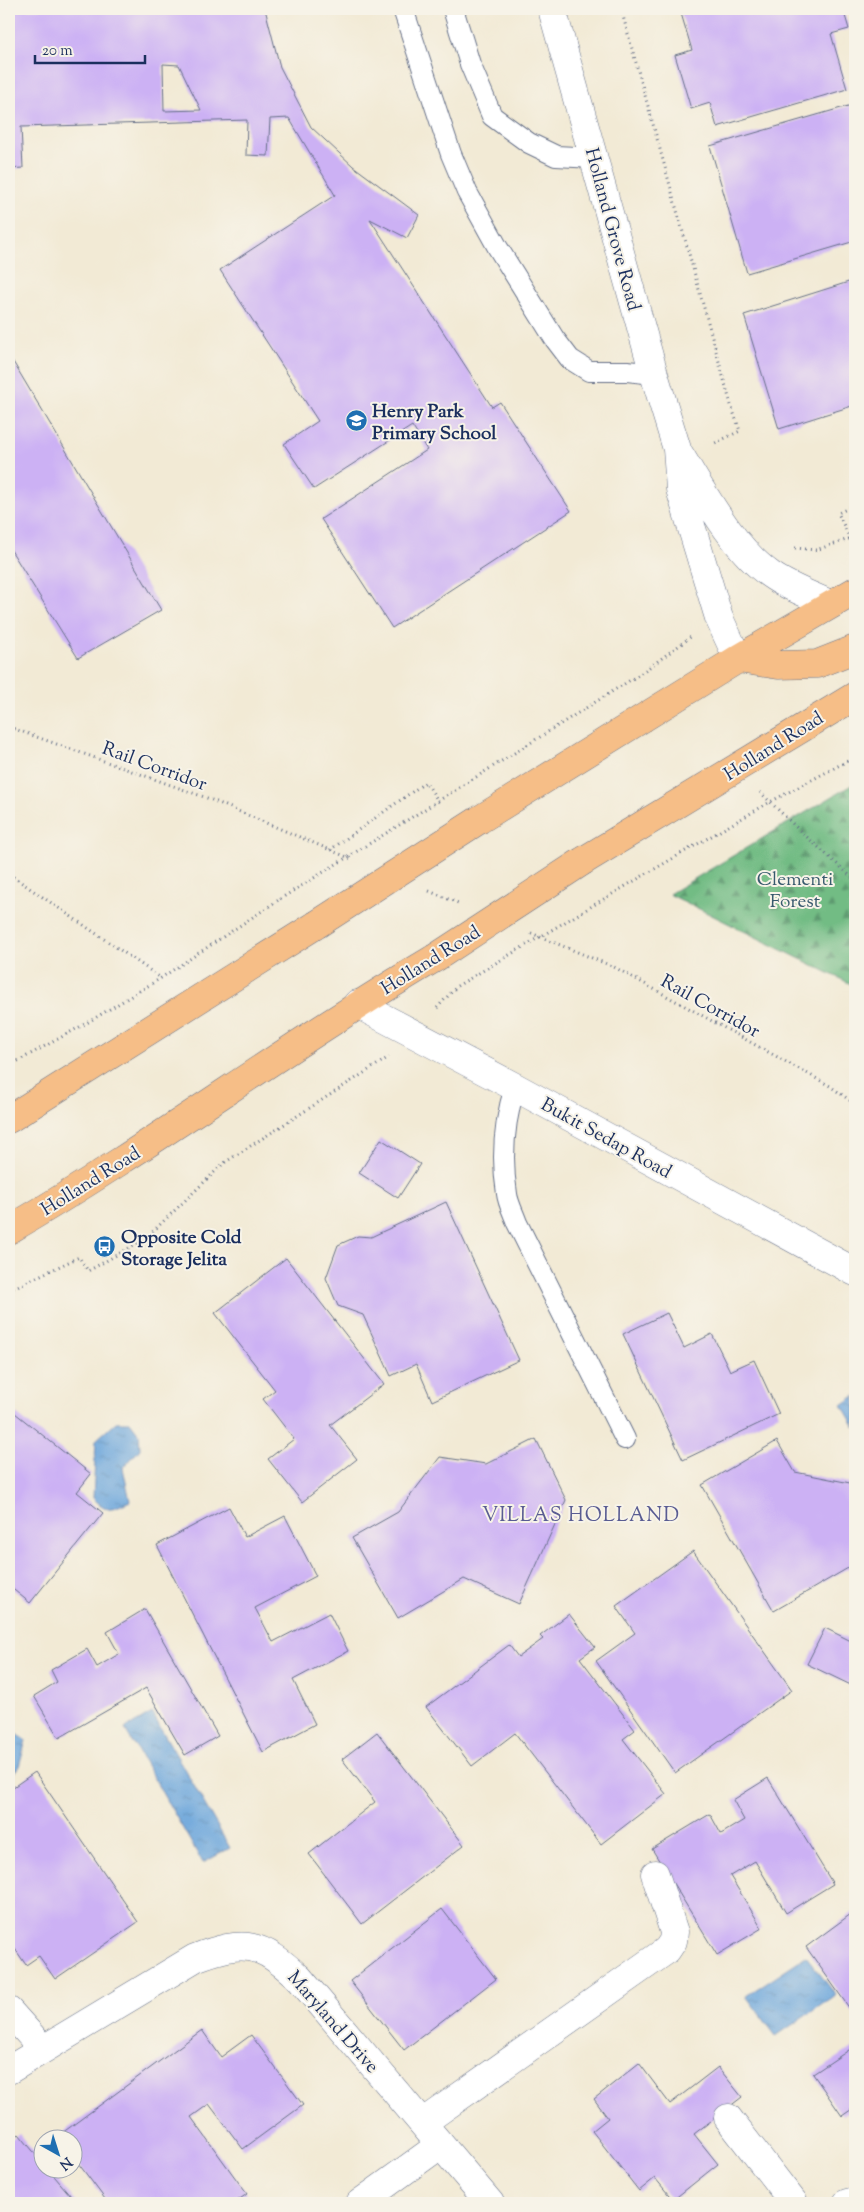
<svg xmlns="http://www.w3.org/2000/svg" width="864" height="2212" font-family="'Sorts Mill Goudy',serif">
	<defs>
		<pattern id="forest-firs" width="22" height="20" patternUnits="userSpaceOnUse" patternTransform="scale(1.25)"><rect width="22" height="20" fill="#72bc84"/><path d="M5 1l3.5 6h-7zM16 11l3.5 6h-7z" fill="#5d996f"/></pattern>
		<pattern id="water-ripples" width="26" height="14" patternUnits="userSpaceOnUse" patternTransform="scale(1.25)"><rect width="26" height="14" fill="#6aa5db"/><path d="M2 4q2-2 4 0t4 0M15 11q2-2 4 0t4 0" fill="none" stroke="#5687b5"/></pattern>
	</defs>
	<rect width="100%" height="100%" fill="#f7f3e8"/>
	<filter id="ink" filterUnits="userSpaceOnUse"><feTurbulence type="fractalNoise" baseFrequency=".02" numOctaves="2"/><feDisplacementMap in="SourceGraphic" scale="10" xChannelSelector="R" yChannelSelector="G"/><feConvolveMatrix kernelMatrix="1 2 1 2 8 2 1 2 1" color-interpolation-filters="sRGB"/></filter>
	<filter id="wash" filterUnits="userSpaceOnUse"><feTurbulence type="fractalNoise" baseFrequency=".0096" numOctaves="4" result="noise"/><feDisplacementMap in="SourceGraphic" scale="20" xChannelSelector="R" yChannelSelector="G"/><feGaussianBlur stdDeviation="1.12" result="paint"/><feColorMatrix in="noise" values="0 0 0 0 0 0 0 0 0 0 0 0 0 0 0 0 0 1.4 0 .05"/><feComposite in="paint" operator="in"/></filter>
	<g filter="url(#wash)">
		<rect width="100%" height="100%" fill="#f2ead5"/>
		<!-- forest -->
		<path fill="url(#forest-firs)" stroke="#467671" d="M855,783v203l-186,-92 181,-108z"/>
		<!-- water -->
		<path fill="url(#water-ripples)" stroke="#426a9c" d="M855,1396v31l-13,-22z
			M116,1422h14l9,12 1,15 -17,19 7,33c-18,8 -23,12 -37,-3l3,-58z
			M152,1713l78,135 -27,15 -78,-134z
			M9,1729l17,11 -7,26 -10,13z
			M806,1956l30,39 -60,41 -30,-40z"/>
		<g id="blocks">
			<!-- building -->
			<path fill="#ccb1f4" fill-rule="evenodd" d="M9,9h256l15,58 31,60 42,39 66,49 -12,23 -37,-19 122,188 8,-5 71,109 -179,117 -71,-109 106,-69 -15,-24 -98,63 -30,-45 34,-23 -98,-151 115,-75 -46,-77 -19,1 -2,37 -22,-1 1,-35 -226,7 2,41 -14,1zM163,64l16,1 22,45 -37,1z
				M686,9h157l6,20 -18,5 16,55 -130,38 -7,-24 -19,6 -16,-54 17,-5 -12,-40z
				M855,104v137l-108,32 -37,-127z
				M855,280v125l-76,24 -35,-114z
				M9,355l152,255 -83,48 -69,-111z
				M381,1139l39,25 -22,34 -39,-25z
				M446,1202l73,158 -87,41 -16,-37 -25,12 -28,-61 -25,-9 -12,-28 12,-33 20,-9 13,1z
				M286,1258l98,126 -54,41 27,34 -55,43 -34,-43 26,-20 -31,-40 12,-9 -60,-77z
				M667,1313l17,35 28,-14 18,37 24,-11 25,54 -96,46 -60,-126z
				M15,1413l76,61 -14,18 26,21 -73,90 -21,-17v-165z
				M536,1439l30,61 -47,104 -55,-25 -66,39 -46,-80 46,-26 42,-55 46,7z
				M777,1441l18,31 60,12v80l-81,47 -72,-126z
				M229,1507l16,30 40,-21 31,60 -61,32 18,34 56,-29 19,38 -55,29 22,44 -52,28 -106,-207z
				M693,1551l99,139 -117,83 -79,-112 39,-28 -19,-27z
				M145,1609l73,127 -33,19 -39,-67 -87,50 -25,-42 23,-14 -6,-12 36,-21 10,18 22,-13 -12,-22z
				M569,1614l26,33 -15,11 55,72 -12,9 43,55 -65,50 -86,-111 -43,33 -46,-59 83,-62 9,12 25,-18 -3,-3z
				M825,1628l30,15v44l-48,-23z
				M377,1732l87,113 -102,79 -53,-70 66,-52 -33,-43z
				M35,1772l103,150 -83,57 -16,-23 -13,9 -17,-25v-150z
				M768,1778l65,106 -47,29 -31,-52 -25,15 32,52 -45,27 -65,-106 58,-35 11,20 23,-14 -11,-20z
				M442,1909l54,70 -92,71 -54,-69z
				M855,1911v105l-49,-69z
				M202,2030l19,27 30,-22 52,70 -60,44 -34,-45 -18,13 56,77 -13,9h-126l-36,-48v-15h-11l-3,-4z
				M855,2046v61l-13,9 -29,-42z
				M639,2063l31,41 48,-37 24,30 -48,37 24,30 -45,36 -18,-22 -16,13 -47,-60 16,-13 -14,-19z
				M19,2134l23,28v8h7l28,33h-68v-61z"/>
		</g>
	</g>
	<g filter="url(#ink)">
		<use href="#blocks" fill-opacity="0" stroke="#667088" stroke-width="1"/>
		<g fill="none" stroke-linecap="round" stroke-linejoin="round">
			<defs>
				<path id="lane" d="M403,9l48,145 16,38 31,56 56,90 16,21 19,12h38l27,3
					M453,9l17,55 22,52 37,27 27,13 38,2
					M515,1087c-11,35 -14,70 -8,107 1,9 7,20 10,29l108,216"/>
				<path id="street" d="M552,9l102,365 23,75 3,40 39,129 19,41
					M680,455c23,37 54,95 91,120 17,12 39,20 59,29
					M357,1004l158,83 340,185
					M9,2011l34,38
					M9,2070l186,-112c50,-19 65,-16 104,20l191,225
					M728,2118l66,85
					M422,2123l245,-173 6,-9 1,-9 -19,-58
					M360,2203l80,-58
					M847,2203l8,-2"/>
				<path id="primary" d="M738,659l40,6 39,-1 38,-15
					M479,820l259,-161 117,-68
					M583,861l272,-165
					M9,1119l307,-194
					M9,1230c145,-85 281,-186 426,-272"/>
			</defs>
			<!-- lane casing -->
			<use href="#lane" stroke="#667088" stroke-width="22"/>
			<!-- street casing -->
			<use href="#street" stroke="#667088" stroke-width="29"/>
			<!-- primary casing -->
			<use href="#primary" stroke="#667088" stroke-width="29"/>
			<!-- path -->
			<path stroke="#667088" stroke-width="3" stroke-dasharray="1 4" stroke-linecap="butt" d="M621,9l110,396 9,26 -27,13
				M850,539l-12,-26 17,-8
				M795,548l21,2 39,-13
				M9,727l198,71 147,62
				M760,792l38,37 57,51
				M330,850l96,-68 12,19 202,-127 52,-38
				M9,874l152,104
				M646,874l124,-72 85,-45
				M429,891l29,12
				M531,933l83,34 216,119 25,18
				M437,1008l20,-22
				M9,1066l76,-42 76,-46 119,-79
				M9,1290l70,-33 9,14 57,-32 79,-76 165,-106"/>
			<!-- lane -->
			<use href="#lane" stroke="#fff" stroke-width="20"/>
			<!-- street -->
			<use href="#street" stroke="#fff" stroke-width="28"/>
			<!-- primary -->
			<use href="#primary" stroke="#f6be87" stroke-width="28"/>
			<defs>
				<path id="primary-bridge" d="M316,925l163,-105
					M435,958l148,-97"/>
			</defs>
			<!-- primary-bridge casing -->
			<use href="#primary-bridge" stroke="#667088" stroke-width="29" stroke-linecap="butt"/>
			<!-- path-bridge -->
			<path stroke="#667088" stroke-width="3" stroke-dasharray="1 4" stroke-linecap="butt" d="M280,899l158,-98
				M457,986l189,-112"/>
			<!-- primary-bridge -->
			<use href="#primary-bridge" stroke="#f6be87" stroke-width="28"/>
		</g>
	</g>
	<!-- icons -->
	<defs>
		<symbol id="school-disc" viewBox="-11 -11 22 22"><circle r="9.5" fill="#1f6fb2" stroke="#f7f3e8"/><path d="M0-5L7-2L0 1L-7-2ZM-4 1L0 2.5L4 1V4Q0 6-4 4Z" fill="#fff"/></symbol>
		<symbol id="bus-disc" viewBox="-11 -11 22 22"><circle r="9.5" fill="#1f6fb2" stroke="#f7f3e8"/><path d="M-5-6H5V4H4V6H2V4H-2V6H-4V4H-5ZM-3.5-4V0h7V-4ZM-3.5 1.2v1.5H-2V1.2ZM2 1.2v1.5H3.5V1.2Z" fill="#fff"/></symbol>
	</defs>
	<g fill-rule="evenodd">
		<use href="#school-disc" x="344" y="408" width="25" height="25"/>
		<use href="#bus-disc" x="92" y="1234" width="25" height="25"/>
	</g>
	<g text-anchor="middle" stroke-width="4" stroke-linejoin="round" paint-order="stroke">
		<!-- street labels -->
		<g font-size="19" fill="#1b2f5e" stroke="#f7f3e8">
			<text transform="translate(614 229) rotate(75)" y="7">Holland Grove Road</text>
			<text transform="translate(773 745) rotate(-32)" y="7">Holland Road</text>
			<text transform="translate(155 765) rotate(20)" y="7">Rail Corridor</text>
			<text transform="translate(430 959) rotate(-32)" y="7">Holland Road</text>
			<text transform="translate(711 1005) rotate(29)" y="7">Rail Corridor</text>
			<text transform="translate(607 1137) rotate(29)" y="7">Bukit Sedap Road</text>
			<text transform="translate(90 1180) rotate(-32)" y="7">Holland Road</text>
			<text transform="translate(334 2021) rotate(49)" y="7">Maryland Drive</text>
		</g>
		<!-- poi labels -->
		<g font-size="19" font-weight="bold" fill="#1b2f5e" stroke="#f7f3e8" text-anchor="start">
			<text x="372" y="417">Henry Park<tspan x="372" dy="22">Primary School</tspan></text>
			<text x="121" y="1243">Opposite Cold<tspan x="121" dy="22">Storage Jelita</tspan></text>
		</g>
		<!-- park labels -->
		<g font-size="19" fill="#385a6e" stroke="#f7f3e8">
			<text x="795" y="885">Clementi<tspan x="795" dy="22">Forest</tspan></text>
		</g>
		<!-- neighbourhood labels -->
		<g font-size="20" letter-spacing="1" fill="#595c92" stroke="#f7f3e8">
			<text x="581" y="1521">VILLAS HOLLAND</text>
		</g>
	</g>
	<!-- margin -->
	<rect width="864" height="2212" fill="none" stroke="#f7f3e8" stroke-width="30"/>
	<!-- north arrow -->
	<g transform="translate(58 2154) rotate(141)"><circle r="24" fill="#f7f3e8" stroke="#9fa5b1"/>
	<path d="M0-4L9 19L0 12L-9 19Z" fill="#1f6fb2"/>
	<text y="-8" font-size="14" font-weight="bold" text-anchor="middle" fill="#1b2f5e">N</text>
	</g>
	<!-- scale -->
	<path d="M35 55v8h110v-8" fill="none" stroke="#1b2f5e" stroke-width="2.5"/>
	<text x="42" y="55" font-size="15" fill="#1b2f5e" stroke="#f7f3e8" stroke-width="4" paint-order="stroke">20 m</text>
</svg>
